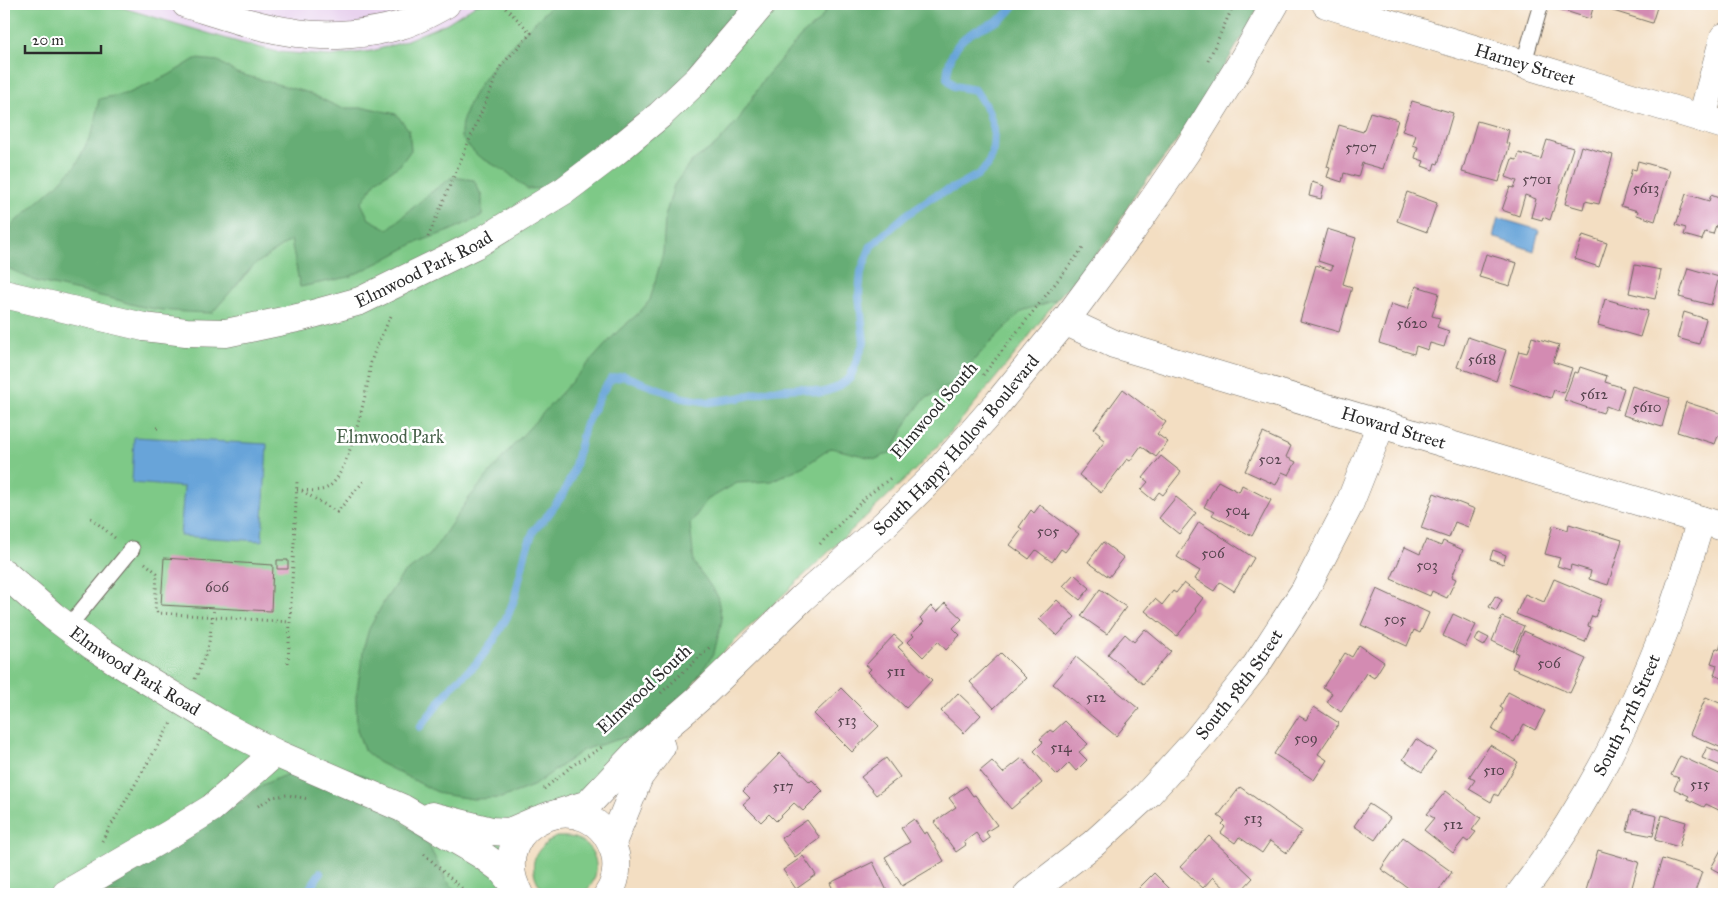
<svg xmlns="http://www.w3.org/2000/svg" width="1728" height="898" font-family="'IM FELL Great Primer',serif">
	<rect width="100%" height="100%" fill="#fff"/>
	<filter id="ink" filterUnits="userSpaceOnUse"><feTurbulence type="fractalNoise" baseFrequency=".02" numOctaves="2"/><feDisplacementMap in="SourceGraphic" scale="10" xChannelSelector="R" yChannelSelector="G"/><feConvolveMatrix kernelMatrix="1 2 1 2 8 2 1 2 1" color-interpolation-filters="sRGB"/></filter>
	<filter id="wash" filterUnits="userSpaceOnUse"><feTurbulence type="fractalNoise" baseFrequency=".0096" numOctaves="4" result="noise"/><feDisplacementMap in="SourceGraphic" scale="20" xChannelSelector="R" yChannelSelector="G"/><feGaussianBlur stdDeviation="1.12" result="paint"/><feColorMatrix in="noise" values="0 0 0 0 0 0 0 0 0 0 0 0 0 0 0 0 0 1.4 0 .05"/><feComposite in="paint" operator="in"/></filter>
	<g filter="url(#wash)">
		<rect width="100%" height="100%" fill="#f3dec2"/>
		<!-- built -->
		<path fill="#e8d2ee" d="M110,4h367l-30,19 -47,20 -28,8 -42,5 -52,-4 -37,-9z"/>
		<!-- green -->
		<path fill="#7ec987" stroke="#547a59" d="M4,4h106l131,39 37,9 52,4 42,-5 28,-8 47,-20 30,-19h781l-92,149 -145,194 -64,78 -42,45 -173,164 -114,112 -39,44 -49,20 -33,84h-503z
			M556,837c8,0 16,-1 23,3 14,6 21,24 15,39 -6,17 -19,15 -34,15 -4,0 -9,1 -12,0 -4,-2 -8,-7 -10,-11 -11,-21 -1,-36 18,-46z"/>
		<!-- forest -->
		<path fill="#66ad74" stroke="#486c50" d="M553,4h218l-36,44 -188,140 -20,1 -19,-16 -30,-17 -17,-18c0,-5 0,-11 1,-15 12,-47 59,-86 91,-119z
			M830,4h431l-66,113 -62,81 -22,39 -28,34 -27,29 -34,11 -35,35 -36,39 -28,15 -16,22 -15,30 -16,7 -45,-11 -25,17 -34,16 -35,2 -30,17 -17,24 4,39 23,32 5,25 -8,33 -27,40 -41,38 -63,19 -50,36 -32,12 -28,1 -32,-5 -63,-32 -14,-12 -7,-20 -1,-33 8,-51 5,-17 16,-29 18,-26 27,-19 39,-57 41,-49 108,-118 22,-19 10,-12 13,-47 2,-36 9,-32 17,-23 26,-18 22,-25 25,-40 36,-42 20,-17z
			M195,59l23,2 18,12 70,19 35,16h28l27,6 13,16 2,20 -11,15 -23,15 -16,23 8,16 19,10 42,-36 22,-16 22,3 8,17v19l-33,15 -34,12 -33,18 -33,16 -49,10 -9,-47 -38,26 -41,47c-31,-1 -64,-2 -94,-13l-83,-19 -31,-15v-30l11,-14 40,-35 21,-22 17,-35 6,-31 30,-6 40,-18z
			M341,768l24,8 22,18 14,28 26,20 19,38 14,14h-359l21,-13 31,-35 62,-43 27,-1 20,-17 30,-13z"/>
		<!-- water -->
		<path fill="#68a4d9" stroke="#4a6882" d="M1498,218l41,12 -5,21 -41,-14z
			M134,437l133,7 -5,97 -82,-5 4,-49 -52,-4z"/>
		<g fill="none" stroke-linecap="round" stroke-linejoin="round">
			<!-- stream -->
			<path stroke="#68a4d9" stroke-width="8" d="M420,727l34,-43 22,-20 18,-24 14,-25 7,-18 11,-47 8,-20 14,-15 16,-22 9,-20 12,-47 17,-34 9,-13 13,-3 59,22 26,4 29,-4 33,-8 30,-2 20,5 15,-5 14,-10 14,-36 -5,-48 2,-22 10,-26 35,-31 28,-19 24,-10 21,-12 9,-9 5,-15 1,-21 -6,-19 -13,-20 -21,-4 -7,-8c1,-16 7,-35 23,-44 17,-11 33,-10 45,-30
				M306,894l14,-21"/>
		</g>
		<g id="blocks">
			<!-- building -->
			<path fill="#d38bb2" d="M1554,4h40l-4,15 -37,-12z
				M1612,4h46l-6,19 -42,-13z
				M1412,101l41,12 -15,51 -3,-1 -2,7 -11,-4 2,-5 -9,-3 3,-11 -5,-2 3,-10 -14,-4z
				M1370,112l28,8 -15,49 -21,-6 -4,14 -14,-4 -2,9 -15,-5 3,-9 -3,-1 12,-42 24,7z
				M1477,121l32,9 -3,13 4,1 -11,38 -37,-10z
				M1547,140l26,8 -23,72 -7,-3 -1,3 -11,-3 5,-18 -11,-4 -6,21 -17,-6 8,-23 4,1 3,-7 -11,-4 6,-18 5,1 2,-7 22,6z
				M1581,146l32,9 -14,49 -14,-3 -2,8 -18,-5z
				M1638,161l32,9 -15,51 -18,-6 1,-4 -17,-5 11,-37 4,1z
				M1312,182l12,4 -3,13 -12,-3z
				M1407,192l30,11 -10,29 -30,-11z
				M1686,194l23,7 2,-6 13,5v27l-8,-2 -3,9 -8,-2 -3,8 -18,-5 2,-7 -10,-3z
				M1327,229l29,9 -13,46 9,3 -13,45 -39,-11 16,-56 15,5 2,-4 -15,-5z
				M1583,235l24,8 -8,24 -24,-8z
				M1486,254l31,9 -7,23 -31,-9z
				M1635,265l26,5 -6,29 -26,-6z
				M1688,268l31,9 -8,28 -32,-8z
				M1416,286l23,7 -7,23 8,2 -3,9 12,4 -5,16 -14,-4 -2,7 -12,-4 -2,8 -35,-11 12,-39 17,5z
				M1605,299l43,12 -8,26 -42,-12z
				M1684,312l22,7 -7,25 -22,-6z
				M1468,337l38,13 -10,31 -39,-14z
				M1532,337l27,8 -6,17 19,6 -8,25 -10,-3 -3,8 -42,-14 10,-33 8,2z
				M1580,367l27,9 -2,6 19,6 -7,22 -11,-4 -3,7 -39,-13 10,-28 4,1z
				M1632,386l38,12 -8,29 -39,-12z
				M1123,389l43,33 -9,12 11,8 -12,15 -15,-11 -11,15 -3,-2 -26,34 -22,-18 26,-34 -6,-5 1,-2 -6,-5z
				M1686,402l37,12 -2,6 3,1v17l-6,-2 -3,8 -38,-12z
				M1263,433l28,13 -5,11 10,5 -7,13 -7,-3 -6,13 -31,-14z
				M1161,456l20,16 -18,23 -4,-3 -6,8 -12,-10 7,-8 -5,-4z
				M1218,481l21,11 3,-7 29,15 -19,36 -40,-21 2,-3 -10,-5z
				M1434,493l41,16 -7,18 -13,-5 -6,16 -28,-10z
				M1176,497l20,16 -17,21 -20,-16z
				M1040,505l39,29 -14,18 -4,-3 -9,13 -16,-12 -7,9 -19,-14 12,-16 -3,-2 12,-17 3,3z
				M1199,522l55,36 -20,33 -14,-9 -6,9 -19,-12 5,-8 -23,-14z
				M1569,524l53,16 -14,45 -19,-6 2,-8 -20,-6 -1,5 -13,-4 3,-8 -15,-4 8,-29 15,5z
				M1426,540l15,6 2,-5 20,9 -11,27 4,2 -9,19 -15,-7 -2,5 -39,-17 14,-32 15,7z
				M1103,542l21,16 -15,19 -21,-15z
				M1493,550l13,5 -3,9 -13,-5z
				M164,558l109,7 -2,46 -110,-6z
				M277,560h11v9h-11z
				M1074,574l16,14 -10,12 -17,-14z
				M1554,579l48,20 -7,18 -3,-1 -4,10 3,1 -6,15 -69,-28 9,-20 19,8z
				M1184,583l19,15 -8,11 2,2 -20,25 -32,-25 10,-12 7,6 11,-14 3,2z
				M1100,589l26,18 -19,27 -26,-18z
				M1377,589l52,24 -9,20 -6,-3 -7,16 -46,-21z
				M1495,596l7,4 -6,11 -7,-4z
				M1057,600l18,17 -18,19 -18,-17z
				M945,603l17,16 -9,9 7,7 -14,15 -8,-9 -15,16 -15,-15 6,-6 -2,-2 12,-12 -4,-4 11,-12 6,6z
				M1453,614l23,11 -11,22 -22,-11z
				M1502,617l22,9 -11,25 -21,-10z
				M1145,629l26,22 -28,33 -35,-30 17,-20 9,8z
				M1524,631l62,28 -16,34 -58,-25 6,-15 -3,-1z
				M1479,633l10,5 -5,8 -9,-5z
				M894,635l9,8 -5,4 34,33 -26,28 -38,-36 3,-3 -5,-4z
				M1724,636v43l-10,-4 3,-10 -6,-2 5,-15 3,2z
				M1359,645l25,17 -10,16 -8,-5 -25,39 -14,-10 5,-9 -9,-6 22,-34 7,4z
				M1001,653l25,25 -32,30 -24,-26z
				M1076,657l63,52 -23,27 -63,-52z
				M841,688l38,38 -27,26 -38,-38z
				M1508,692l37,19 -10,19 -11,-6 -10,18 -22,-12 11,-21 -3,-2z
				M958,693l23,22 -17,18 -23,-22z
				M1706,697l18,8v44l-34,-15z
				M1314,707l25,16 -21,31 9,6 -13,20 -40,-26 25,-38 7,4z
				M1065,721l23,23 -9,8 8,8 -11,11 -7,-8 -12,12 -23,-24 9,-9 -3,-3 10,-9 3,2z
				M1416,739l20,13 -14,20 -19,-13z
				M1490,745l28,17 -20,34 -3,-2 -4,8 -22,-13 6,-9 -6,-3z
				M1707,747l17,7 -3,12 -19,-8z
				M780,753l30,29 2,-2 11,11 -20,20 -9,-8 -18,18 -7,-7 -8,8 -18,-18 7,-6 -7,-7z
				M1680,756l44,20 -1,36 -17,-8 -2,3 -17,-8 2,-3 -15,-7 5,-11 -8,-3z
				M886,758l14,19 -24,18 -15,-18z
				M1022,758l20,25 -31,26 -31,-38 12,-10 11,12z
				M966,786l7,10 2,-1 22,30 -11,7 4,6 -7,5 -7,-10 -12,9 2,3 -10,7 -22,-30 22,-15 -7,-9z
				M1240,787l62,44 -15,22 -17,-12 -8,12 -23,-16 -4,6 -14,-10 4,-6 -3,-3 3,-3 -7,-5z
				M1446,791l35,27 -9,12 4,2 -8,10 -4,-3 -11,14 -29,-23 10,-12 -7,-4z
				M1369,804l21,14 -15,22 -21,-14z
				M1632,810l25,6 -4,20 -26,-5z
				M1662,815l24,7 -7,25 -24,-7z
				M914,819l10,15 3,-2 17,29 -42,25 -17,-29 25,-15 -9,-14z
				M807,820l13,18 -25,19 -14,-19z
				M1209,836l44,42 -15,16h-7l-18,-17 -10,11 -23,-21z
				M1403,837l49,35 -16,22h-19l-36,-25z
				M1722,848l2,1v26l-13,-7z
				M1598,850l41,12 -9,32h-45z
				M803,856l13,19 -20,14 -13,-19z
				M1662,859l40,13 -8,22h-43z
				M873,862l15,31 -3,1h-50l-5,-11z
				M1154,873l21,21h-42z"/>
		</g>
	</g>
	<g filter="url(#ink)">
		<use href="#blocks" fill-opacity="0" stroke="#716a60" stroke-width="1"/>
		<g fill="none" stroke-linecap="round" stroke-linejoin="round">
			<defs>
				<path id="lane" d="M1523,65l18,-61
					M68,627l64,-78"/>
				<g id="street">
					<path d="M186,4c36,11 73,24 111,29 32,5 73,1 104,-8 15,-4 31,-13 45,-21"/>
					<path id="s1" d="M1326,4l398,121"/>
					<path d="M1702,118l22,-81"/>
					<path id="s2" d="M4,294l140,33 42,5 40,1 76,-16 58,-16 115,-56 90,-55 50,-38 45,-37 38,-36 64,-75"/>
					<path id="s3" d="M1065,321l49,23 610,183"/>
					<path id="s4" d="M4,573l49,43 40,30 39,25 93,56 50,26 127,55 80,47 19,14 11,14"/>
					<path d="M432,816l60,15 17,1 28,-12"/>
					<path d="M66,894l104,-60 42,-26 63,-55"/>
					<path id="s5" d="M1028,894l65,-50 54,-49 50,-55 58,-73 50,-77 44,-85 32,-81"/>
					<path id="s6" d="M1520,894c65,-84 114,-181 151,-280 11,-30 20,-62 30,-94"/>
				</g>
				<g id="secondary">
					<path id="s7" d="M559,813l29,-9 49,-52 61,-53 103,-100 84,-75 50,-49 62,-71 68,-83 66,-89 55,-80 54,-87 35,-61"/>
					<path d="M612,843l27,-66 22,-30"/>
					<path d="M519,894c-39,-73 74,-117 96,-40 3,13 1,29 -7,40"/>
				</g>
			</defs>
			<!-- lane casing -->
			<use href="#lane" stroke="#716a60" stroke-width="17"/>
			<!-- street casing -->
			<use href="#street" stroke="#716a60" stroke-width="29"/>
			<!-- secondary casing -->
			<use href="#secondary" stroke="#716a60" stroke-width="29"/>
			<!-- path -->
			<path stroke="#716a60" stroke-width="3" stroke-dasharray="1 4" stroke-linecap="butt" d="M1208,61l26,-57
				M428,237l73,-171 30,-33 -29,-29
				M983,375l101,-128
				M157,428h5
				M297,490c10,0 24,3 33,-4 18,-14 34,-83 38,-105 2,-6 1,-13 3,-19 5,-16 13,-31 20,-46
				M302,491l35,21 27,-31
				M91,518l24,20
				M820,544l47,-48 25,-19
				M145,563l12,10 -2,37 3,3 132,9
				M288,663l9,-181
				M195,679l13,-30 6,-41
				M661,693l49,-46
				M544,789l29,-24 31,-19
				M258,806l14,-9 15,-2 22,4
				M102,841l69,-118
				M424,854l44,40
				M32,894l8,-4"/>
			<!-- lane -->
			<use href="#lane" stroke="#fff" stroke-width="15"/>
			<!-- street -->
			<use href="#street" stroke="#fff" stroke-width="28"/>
			<!-- secondary -->
			<use href="#secondary" stroke="#fff" stroke-width="28"/>
		</g>
	</g>
	<g text-anchor="middle" stroke-width="5" stroke-linejoin="round" paint-order="stroke">
		<!-- number labels -->
		<g font-size="15" fill="#55434d">
			<text x="1361" y="152">5707</text>
			<text x="1537" y="184">5701</text>
			<text x="1646" y="193">5613</text>
			<text x="1412" y="328">5620</text>
			<text x="1482" y="364">5618</text>
			<text x="1594" y="399">5612</text>
			<text x="1647" y="412">5610</text>
			<text x="1270" y="464">502</text>
			<text x="1237" y="515">504</text>
			<text x="1048" y="536">505</text>
			<text x="1213" y="558">506</text>
			<text x="1427" y="570">503</text>
			<text x="217" y="592">606</text>
			<text x="1395" y="624">505</text>
			<text x="1549" y="668">506</text>
			<text x="896" y="676">511</text>
			<text x="1096" y="702">512</text>
			<text x="847" y="725">513</text>
			<text x="1306" y="743">509</text>
			<text x="1061" y="752">514</text>
			<text x="1494" y="775">510</text>
			<text x="1700" y="789">515</text>
			<text x="783" y="791">517</text>
			<text x="1253" y="823">513</text>
			<text x="1453" y="829">512</text>
		</g>
		<!-- street labels -->
		<g font-size="18" fill="#2b2b2b" stroke="#fff">
			<text dy="6" stroke="none"><textPath href="#s1" startOffset="208">Harney Street</textPath></text>
			<text dy="6" stroke="none"><textPath href="#s2" startOffset="435">Elmwood Park Road</textPath></text>
			<text transform="translate(934 410) rotate(-49)" y="6">Elmwood South</text>
			<text dy="6" stroke="none"><textPath href="#s3" startOffset="346">Howard Street</textPath></text>
			<text dy="6" stroke="none"><textPath href="#s7" startOffset="545">South Happy Hollow Boulevard</textPath></text>
			<text dy="6" stroke="none"><textPath href="#s4" startOffset="164">Elmwood Park Road</textPath></text>
			<text dy="6" stroke="none"><textPath href="#s5" startOffset="299">South 58th Street</textPath></text>
			<text transform="translate(644 689) rotate(-43)" y="6">Elmwood South</text>
			<text dy="6" stroke="none"><textPath href="#s6" startOffset="209">South 57th Street</textPath></text>
		</g>
		<!-- park labels -->
		<g font-size="18" fill="#48624b" stroke="#fff">
			<text x="390" y="443">Elmwood Park</text>
		</g>
	</g>
	<!-- margin -->
	<rect width="1728" height="898" fill="none" stroke="#fff" stroke-width="20"/>
	<!-- scale -->
	<path d="M25 45v8h76v-8" fill="none" stroke="#2b2b2b" stroke-width="2.5"/>
	<text x="32" y="45" font-size="15" fill="#2b2b2b" stroke="#ffffff" stroke-width="4" paint-order="stroke">20 m</text>
</svg>
